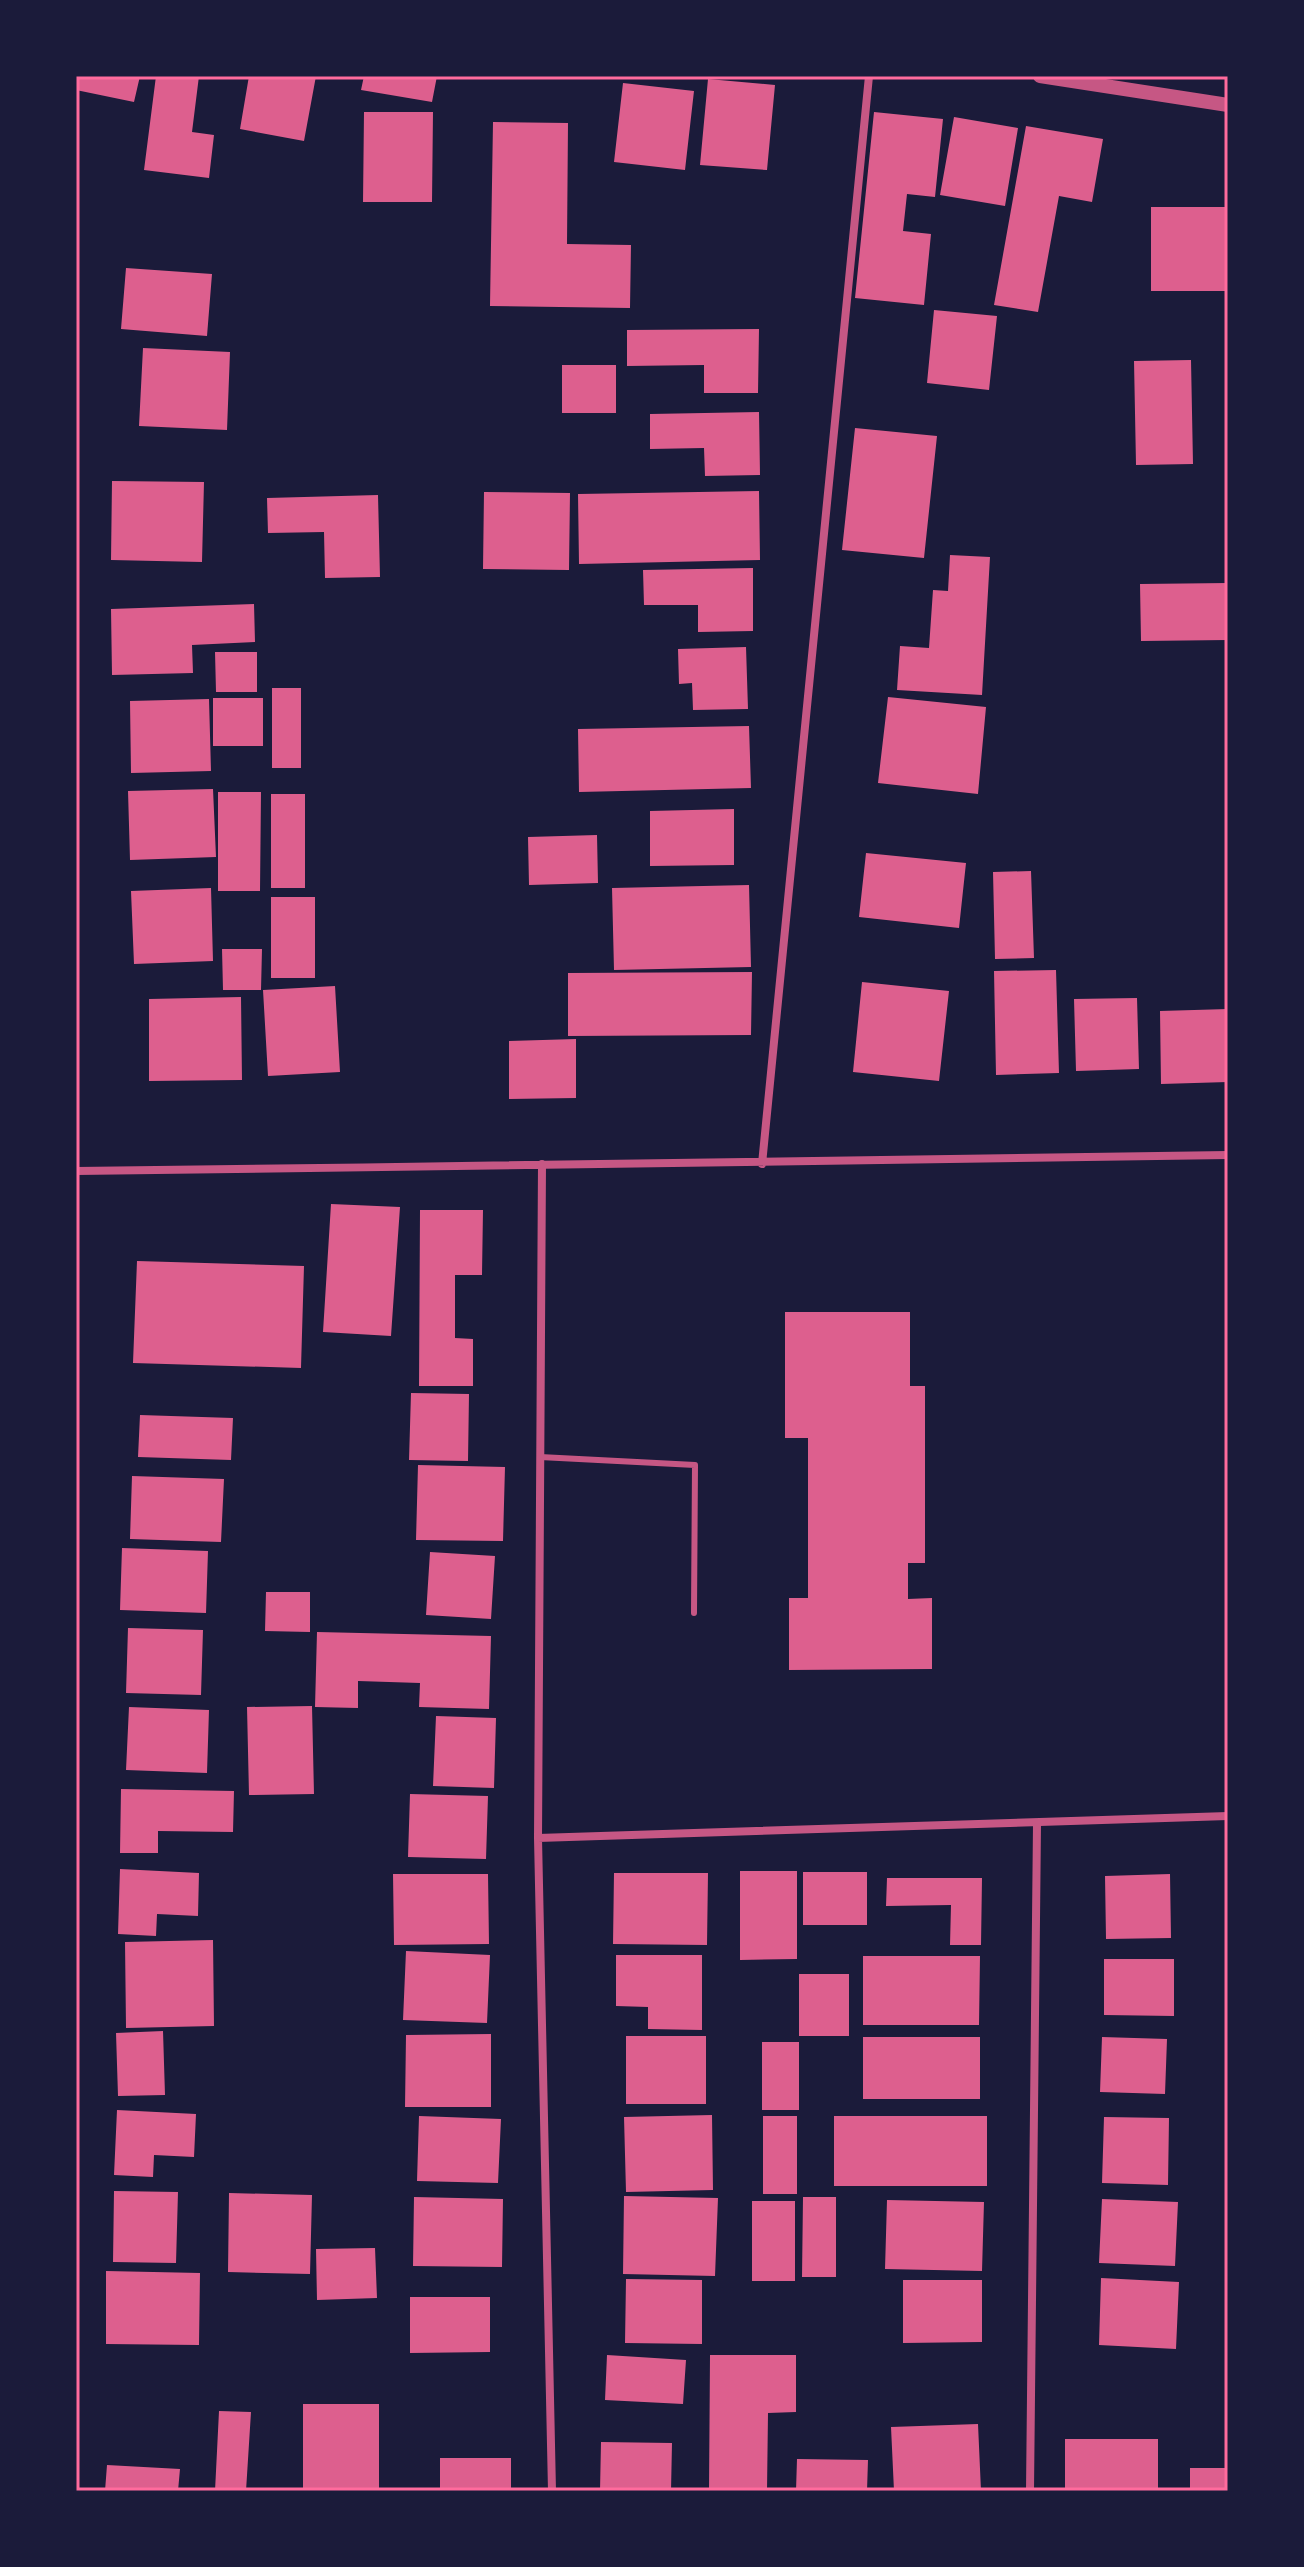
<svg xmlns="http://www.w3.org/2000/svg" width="1304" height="2567" font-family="'Crimson Pro',serif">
	<rect width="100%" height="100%" fill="#1b1b3a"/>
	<!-- building -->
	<path fill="#dd5f8e" d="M76,76h64l-6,26 -58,-12z
		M156,76h43l-7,56 22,3 -5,43 -65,-8z
		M249,76h67l-12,65 -64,-12z
		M364,76h73l-5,26 -71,-12z
		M708,79l67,6 -8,85 -67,-5z
		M623,83l71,8 -9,79 -71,-8z
		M364,112h69l-1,90h-69z
		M874,112l69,7 -8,78 -28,-3 -4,37 28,3 -7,71 -69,-7z
		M954,117l64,11 -13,78 -65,-11z
		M493,122l75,1 -1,121 64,1 -1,63 -140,-2z
		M1026,126l77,13 -11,63 -33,-6 -21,116 -44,-7z
		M1151,207h77v84h-77z
		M126,268l86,6 -5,62 -86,-7z
		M934,310l63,6 -8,74 -62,-7z
		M759,329l-1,64h-54v-28l-77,1v-36z
		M143,348l87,4 -3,78 -88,-4z
		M1191,360l2,104 -57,1 -2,-104z
		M562,365h54v48h-54z
		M759,412l1,63 -55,1 -1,-28 -54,1v-35z
		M855,428l82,8 -13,122 -82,-8z
		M112,481l92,1 -2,80 -91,-2z
		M759,491l1,69 -181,4 -1,-70z
		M484,492l86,1 -1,77 -86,-1z
		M378,495l2,82 -55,1 -1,-46 -56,1 -1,-35z
		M950,555l40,2 -8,138 -85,-5 3,-44 29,2 4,-58 15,1z
		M753,568v63l-55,1v-27h-54l-1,-35z
		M1228,583v57l-87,1 -1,-57z
		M254,604l1,38 -63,3 1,28 -81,2 -1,-66z
		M746,647l2,62 -55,1 -1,-27 -13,1 -1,-35z
		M215,652h42v40h-41z
		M272,688h29v80h-29z
		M888,697l98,10 -8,87 -100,-11z
		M213,698h50v48h-50z
		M209,699l2,72 -80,2 -1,-72z
		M749,726l2,62 -172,4 -1,-63z
		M213,789l3,68 -86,3 -2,-69z
		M218,792h43l-1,99h-42z
		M271,794h34v94h-34z
		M734,809v56l-84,1v-55z
		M597,835l1,48 -69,2 -1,-48z
		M866,853l100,10 -7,65 -100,-11z
		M1031,871l3,87 -39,1 -2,-87z
		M749,885l2,82 -137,3 -2,-82z
		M211,888l2,73 -79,3 -3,-73z
		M271,897h44v81h-44z
		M222,949h40l-1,41h-38z
		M1056,970l3,103 -63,2 -2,-104z
		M752,972l-1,63 -183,1v-63z
		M862,982l87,9 -10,90 -86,-9z
		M335,986l5,86 -72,4 -5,-86z
		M241,997l1,83 -93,1v-82z
		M1137,998l2,71 -63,2 -2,-72z
		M1228,1009v73l-67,2 -1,-73z
		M576,1039v59l-67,1v-58z
		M331,1204l69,3 -9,129 -68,-4z
		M420,1210h63l-1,65h-27v63l18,1v47h-54z
		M137,1261l167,5 -3,102 -168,-5z
		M785,1312h125v74h15v177h-17v36l24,-1v71l-143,1v-72h19v-160h-23z
		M411,1393l58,1 -1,67 -59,-1z
		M140,1415l93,3 -2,42 -93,-3z
		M418,1465l87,2 -2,74 -87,-1z
		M132,1476l92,3 -3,63 -91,-3z
		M122,1548l86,3 -2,62 -86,-3z
		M430,1552l65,4 -4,63 -65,-4z
		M266,1592h44v40l-45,-1z
		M128,1628l75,2 -2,65 -75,-2z
		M317,1632l174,4 -2,73 -70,-2 1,-24 -62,-2v27l-43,-1z
		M312,1706l2,88 -65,1 -2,-88z
		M129,1707l80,3 -2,63 -81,-3z
		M436,1716l60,2 -2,70 -61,-2z
		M121,1789l113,2 -1,41 -75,-1v22h-38z
		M410,1794l78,2 -2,63 -78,-2z
		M120,1869l79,4 -1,43 -41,-2 -1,22 -38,-2z
		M740,1871h57v88l-57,1z
		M803,1872h64v53h-64z
		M614,1873h94l-1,72 -94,-1z
		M393,1874h95l1,70 -95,1z
		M1170,1874l1,64 -65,1 -1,-63z
		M887,1878h95l-1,67h-31l1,-40 -65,1z
		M213,1940l1,86 -88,2 -1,-86z
		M406,1951l84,4 -3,68 -84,-3z
		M616,1955h86v75l-54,-1v-22l-32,-1z
		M863,1956h117l-1,69h-116z
		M1104,1959h70v57l-70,-1z
		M799,1974h50v62h-50z
		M163,2031l2,64 -47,1 -2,-63z
		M491,2034v73h-86l1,-72z
		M626,2036h80v68h-80z
		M863,2037h117v62h-117z
		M1102,2037l65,2 -2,55 -65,-2z
		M762,2042h37v68h-37z
		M117,2110l79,4 -2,43 -40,-2 -1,22 -39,-2z
		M712,2115l1,75 -87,2 -2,-75z
		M419,2116l82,3 -3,64 -81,-2z
		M763,2116h34v78h-34z
		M834,2116h153v70h-153z
		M1104,2117l65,1 -1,67 -66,-2z
		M114,2191l64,1 -2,71 -63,-1z
		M229,2193l83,2 -2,79 -82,-2z
		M624,2196l94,2 -3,78 -92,-2z
		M414,2197l89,2 -1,68 -89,-1z
		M803,2197h33v80h-34z
		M1102,2199l76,3 -3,64 -76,-3z
		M887,2200l97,2 -2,69 -97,-2z
		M752,2201h43v80h-43z
		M375,2248l2,50 -60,2 -1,-51z
		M106,2271l94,2 -1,72 -93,-1z
		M1101,2278l78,4 -3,67 -77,-4z
		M626,2279l76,1v64l-77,-1z
		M903,2280h79v62l-79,1z
		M410,2297h80v55l-80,1z
		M607,2355l79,5 -3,44 -78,-4z
		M710,2355h86v57l-28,1 -1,78h-58z
		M303,2404h76v87h-76z
		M219,2411l32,1 -5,79h-31z
		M978,2424l3,67h-87l-3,-64z
		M1065,2439h93v52h-93z
		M601,2442l71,1 -1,48h-71z
		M440,2458h71v33h-71z
		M797,2459l71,1 -1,31h-71z
		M107,2465l73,4 -2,22h-73z
		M1190,2468h38v23h-38z"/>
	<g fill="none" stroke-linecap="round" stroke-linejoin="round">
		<!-- service -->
		<path stroke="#c65784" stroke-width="6" d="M540,1457l155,8 -1,148"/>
		<!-- minor -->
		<path stroke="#c65784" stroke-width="8" d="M542,1164l-4,674 14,653
			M762,1164l107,-1088
			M76,1171c384,-5 768,-9 1152,-16
			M538,1838l690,-22
			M1030,2491l7,-667"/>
		<!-- tertiary -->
		<path stroke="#c65784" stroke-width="14" d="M1040,76l188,29"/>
	</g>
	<!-- border -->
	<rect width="1304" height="2567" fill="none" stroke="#1b1b3a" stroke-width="156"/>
	<rect x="78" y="78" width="1148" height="2411" fill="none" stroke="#ff6b9d" stroke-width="3"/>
</svg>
